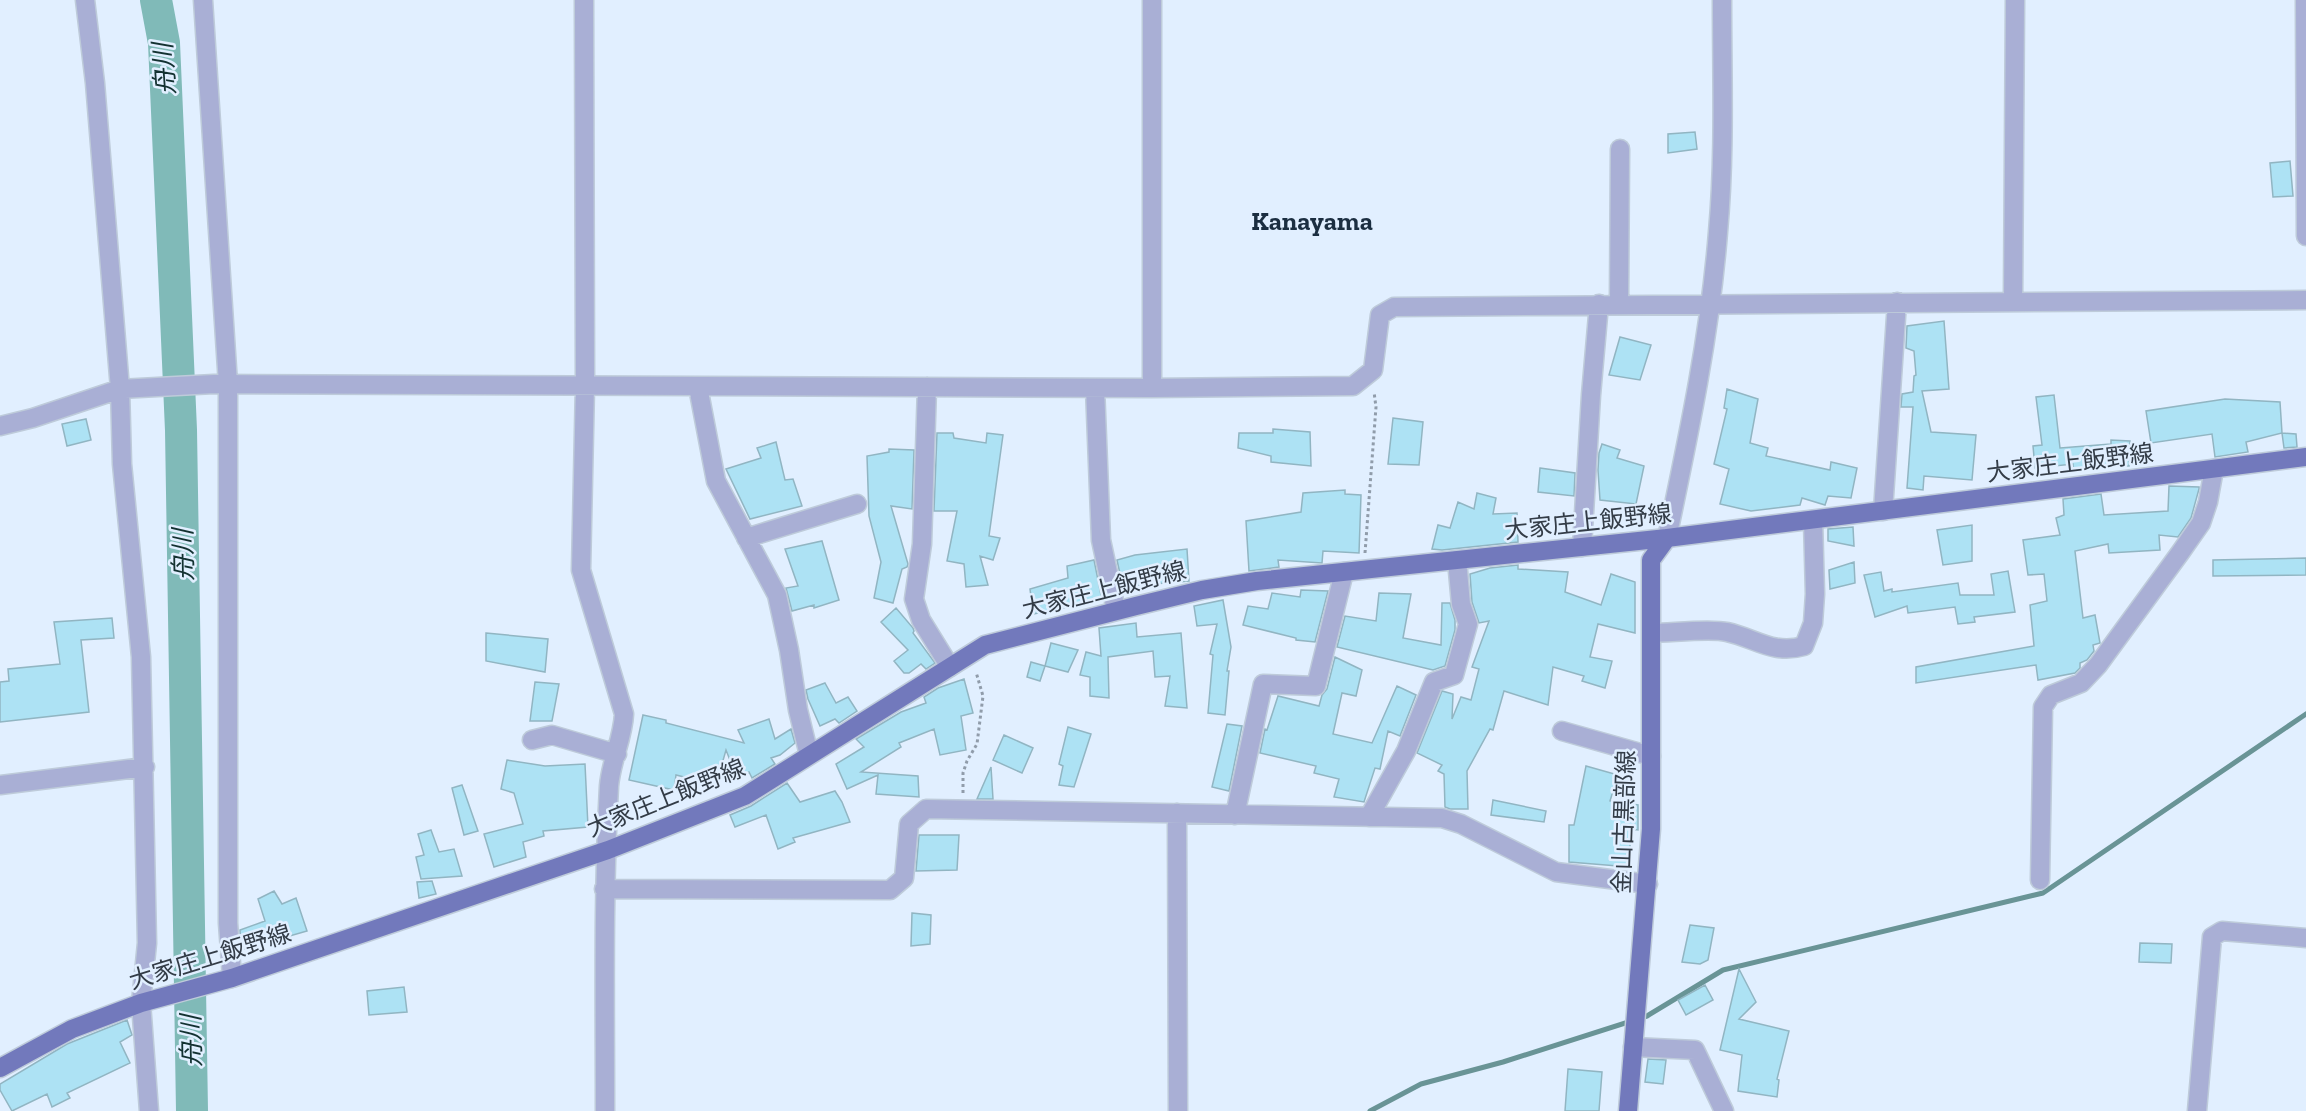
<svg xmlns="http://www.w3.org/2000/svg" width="2306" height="1111" font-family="'Zilla Slab','Noto Sans JP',serif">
	<rect width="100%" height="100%" fill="#e1efff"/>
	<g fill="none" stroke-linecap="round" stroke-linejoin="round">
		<!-- stream -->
		<path stroke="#699496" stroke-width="5" d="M1370,1111l51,-27 82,-22 144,-46 76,-46 320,-77 263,-179"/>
		<!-- river -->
		<path stroke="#80bab8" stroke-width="32" d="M156,0l8,43 17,387 11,681"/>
	</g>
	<!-- building -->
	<path fill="#ade2f4" stroke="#91b5c2" stroke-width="1.5" d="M1695,132l2,17 -29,4v-19z
		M2290,161l3,35 -20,1 -3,-34z
		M1944,321l5,68 -27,2 9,41 45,3 -4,45 -48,-4 -1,14 -16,-2 6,-81h-12l1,-13 11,-2 1,-16 2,-1 -2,-24 -8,-3 1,-22z
		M1620,337l31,8 -11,35 -31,-5z
		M1727,389l31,10 -8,44 18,5 -2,8 64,14 1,-8 26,6 -6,30 -23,-2 -3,9 -23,-7 -2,7 -49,6 -31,-7 9,-35 -15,-5 13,-55 -3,-1z
		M2054,395l6,53 51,-4v-4l19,1 -1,25 -33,-1v2l-23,2v-5l-38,4 -2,-22 9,-1 -6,-48z
		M2225,399l55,3 2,31 -36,9 2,10 -33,5 -3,-23 -61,9 -5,-32z
		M1393,418l30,4 -4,43 -31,-1z
		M86,419l5,21 -24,6 -5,-22z
		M1273,429l37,3 1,34 -40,-4v-6l-33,-8 1,-15h34z
		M937,433h16l1,5 32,5 1,-10 16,2 -14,101 11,2 -7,22 -13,-4 8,29 -22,2 -2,-23 -17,-3 10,-50h-23z
		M2282,433l14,1 1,13 -13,1z
		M776,442l9,38 8,-1 9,27 -52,13 -24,-50 35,-11 -4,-10z
		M1602,444l18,6 -3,8 27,8 -8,38 -36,-4 -2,-30 1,-17z
		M889,449l25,1 -2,59 -21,-3 17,58 -1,3 -5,2 -9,34 -19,-5 7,-36 -12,-46 -2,-60 22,-4z
		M1540,468l35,5 -1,23 -36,-4z
		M2169,486l30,1v2l-8,29 -13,19 -19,-2 1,15 -51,3 -1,-9 -33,7 8,67 12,-3 5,28 -7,2 1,6 -7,9 -7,3v5l-5,5 -37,7 -2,-15 -120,18v-16l118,-21 -4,-41 17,-4 -3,-27 -16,1 -5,-35 37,-5 -4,-17 8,-3 -1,-16 38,-5 3,21 64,-4z
		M1345,490v4l16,1 -2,58 -36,-2 -1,12 -44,-3 1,7 -30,4 -3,-50 55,-9 2,-19z
		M1477,493l19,5 -3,16 24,-1 1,29 -76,8 -10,-1 6,-24 12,3 8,-26 16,7z
		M1972,525v36l-29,4 -6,-35z
		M1853,527l1,19 -26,-5v-12z
		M822,541l17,59 -25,8v-3l-22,6 -6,-23 12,-2 -13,-37z
		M1187,549l2,32 -60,5v4l-5,2 -7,-32 18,-5z
		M2306,558v17l-93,1v-16z
		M1094,560l8,40 -69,14 -3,-25 38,-11 -1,-12z
		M1854,562l1,21 -25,6 -1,-19z
		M1518,565v4l50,3 -3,20 36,13 10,-31 24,8v51l-37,-9 -8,33 22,4 -7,27 -23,-7 2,-5 -31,-9 -5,38 -44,-14 -11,39 -3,-1 -23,42 1,38h-18l-5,-2 -1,-33 -6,-3 4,-6 -25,-12 25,-62 11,3 -1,25 9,-22 10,3 8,-31 -7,-2 17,-46 -10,2 -7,-21 -2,-28 20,-6z
		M2008,571l7,41 -41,5 1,5 -17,2 -3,-17 -47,6 -1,-7 -32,11 -11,-42 17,-3 3,19 8,-2v3l66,-9 2,12h34l-3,-21z
		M1301,590l27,1 -13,51 -19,-2v-2l-53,-13 5,-19 20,3 4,-16 28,4z
		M1379,593l32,1 -8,44 38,7 1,-42h8l5,17v10l-10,36 -12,4 -96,-23 8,-31 31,5z
		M1223,600l8,47 -4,24h2l-4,44 -17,-2 5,-58 -3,-1 7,-30 -20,2 -3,-20z
		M896,608l17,20 1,3 -1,2 22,30 -9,6 -5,-5 -12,9h-5l-10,-12 14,-11 -27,-28z
		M112,618l2,20 -33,2 8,72 -89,10v-40l9,-1 -1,-12 52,-5 -6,-42z
		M1136,623l1,14 44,-4 6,75 -22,-2 5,-30 -15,1 -2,-26 -45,6 1,41 -19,-2v-19l-10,-2 6,-23 15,4 -2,-28z
		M486,633l62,6 -3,33 -59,-11z
		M1051,643l27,7 -10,22 -23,-6z
		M1335,657l27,13 -6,26 -14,-3 -9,41 39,9 25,-57 19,9 -16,41 -12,-5 -8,38 -5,-1 -11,34 -30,-5 5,-18 -25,-6 2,-7 -56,-13 5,-24 2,1 11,-34 41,10 3,-11 5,-6z
		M1031,662l14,4 -5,15 -13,-4z
		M964,679l9,34 -12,3 5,34 -26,5 -6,-26 -35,14 2,4 -40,25 57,4 1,21 -43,-3 2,-19 -31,14 -11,-25 28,-17 -8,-8 45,-27 25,-9 -2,-6 14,-9z
		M535,682l24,2 -7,37h-22z
		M825,683l11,20 12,-6 9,14 -18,12 -4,-4 -15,7 -12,-27 -2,-9z
		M643,715l23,5v3l78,20 -6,-13 31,-11 6,20 16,-10 4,14 -15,12 -9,3 4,6 -23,14 -3,-6 -12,6 -11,-28 -10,35 -40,-10 -2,15 -45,-10z
		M1227,724l15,2 -13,65 -17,-4z
		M1068,727l23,7 -17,53 -15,-2 4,-19 -4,-2z
		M1004,735l29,13 -11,25 -29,-13z
		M507,760l38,6 40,-2 3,63 -45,4 1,5 -21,6 3,15 -32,10 -10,-33 39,-10 -9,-31 -13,-4z
		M1586,766l32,9 -8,26 28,4v25l-8,-1v38l-61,-5v-37h5z
		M991,767l2,32h-16z
		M787,783l13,19 35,-11 7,11 8,20 -57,16 2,4 -17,7 -12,-34 -31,12 -5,-12 21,-9z
		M462,785l16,46 -14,4 -12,-47z
		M1493,800l53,11 -2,11 -53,-7z
		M431,830l8,22 15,-3 8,27 -41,3 -5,-22 8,-2 -6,-21z
		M919,835h40l-2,35 -41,1z
		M432,881l4,13 -17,4 -2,-16z
		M274,891l8,13 14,-6 11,33 -66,19 -1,-20 25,-9 -7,-22z
		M912,913l19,2 -1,29 -19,2z
		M1690,925l24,3 -6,32 -8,4 -18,-2z
		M2140,943l32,1 -1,19 -32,-1z
		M1739,969l17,33 -17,17 50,12 -12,48 2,1 -2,17 -39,-6 4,-36 -22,-5z
		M1705,985l8,15 -27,15 -8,-15z
		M404,987l3,25 -38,3 -2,-24z
		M127,1020l5,15 -12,7 10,21 -63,30 3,5 -18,9 -5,-13 -35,17 -12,-21v-6l67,-40z
		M1648,1059l18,1 -3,24 -18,-2z
		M1568,1069l34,3 -3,39h-34z"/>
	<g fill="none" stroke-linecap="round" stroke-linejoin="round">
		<defs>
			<path id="minor" d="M85,0l10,83 25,306 2,75 19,193 6,286 -6,60 8,108
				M203,0l25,384v539l4,55
				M584,0l1,385 -4,185 43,144c-1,24 -13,47 -15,72 -6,108 -4,216 -4,325
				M1152,0v388
				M2305,0l1,236
				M2013,302l2,-302
				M1619,304l1,-155
				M698,387l18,94 61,114 12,55 9,60 11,45
				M927,387l-5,157 -8,55 7,21 29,47
				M1095,388l6,152 15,70
				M0,426l33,-8 87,-29 94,-5 938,4 201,-2 20,-16 7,-55 14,-8 912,-7
				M1883,511l14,-209
				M746,538l111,-34
				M1667,538c21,-100 43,-203 51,-306 7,-77 4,-155 4,-232
				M1582,547l9,-152 8,-91
				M1652,633c19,0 58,-5 75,-1 28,6 46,23 77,14l9,-23 2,-29 -2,-74
				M1562,731l89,25
				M532,740l20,-5 65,19
				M0,785l145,-18
				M1177,813l1,298
				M1235,815l28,-131 53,2 28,-114
				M1369,817l37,-66 28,-69 20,-7 14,-51 -7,-20 -4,-44
				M2040,880l3,-173 8,-12 30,-12 17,-18 82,-112 21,-30 7,-21 6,-33
				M604,889l286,1 14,-12 5,-54 17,-15 516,9 19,6 95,48 92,12
				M1633,1047l62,3 29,61
				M2197,1111l15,-174 10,-6 84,7"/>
			<path id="major" d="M0,1068l72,-39 69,-26 91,-25 376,-128 137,-54 240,-151 151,-39 66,-16 55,-9 410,-43 639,-81
				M1628,1111l23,-282v-269l16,-22"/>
		</defs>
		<!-- minor casing -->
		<use href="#minor" stroke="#becbda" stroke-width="21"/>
		<!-- major casing -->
		<use href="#major" stroke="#becbda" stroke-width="21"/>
		<!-- path -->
		<path stroke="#909caa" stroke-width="3" stroke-dasharray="3 3" stroke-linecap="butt" d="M1365,553l11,-146 -2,-15
			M963,793v-20l4,-12 10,-17 6,-48 -7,-24"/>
		<!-- minor -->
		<use href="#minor" stroke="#a9afd5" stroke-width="18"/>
		<!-- major -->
		<use href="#major" stroke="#7279bc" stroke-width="18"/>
	</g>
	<g text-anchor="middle" stroke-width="5" stroke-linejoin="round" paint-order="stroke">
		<!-- street labels -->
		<g font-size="24" fill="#333c47" stroke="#e1efff">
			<text transform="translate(2070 463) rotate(-7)" y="8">大家庄上飯野線</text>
			<text transform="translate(1588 522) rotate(-6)" y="8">大家庄上飯野線</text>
			<text transform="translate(1104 590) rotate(-14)" y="8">大家庄上飯野線</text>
			<text transform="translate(666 798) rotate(-22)" y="8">大家庄上飯野線</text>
			<text transform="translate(1624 822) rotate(-88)" y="8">金山古黒部線</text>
			<text transform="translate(210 957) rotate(-17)" y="8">大家庄上飯野線</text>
		</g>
		<!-- water labels -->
		<g font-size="26" font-style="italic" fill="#133131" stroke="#e1efff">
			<text transform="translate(164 69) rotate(-94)" y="9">舟川</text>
			<text transform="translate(183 555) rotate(-91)" y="9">舟川</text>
			<text transform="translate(191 1041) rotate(-91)" y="9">舟川</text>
		</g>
		<!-- neighbourhood labels -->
		<g font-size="26" font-weight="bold" fill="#1b2e41" stroke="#e1efff">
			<text x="1312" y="230">Kanayama</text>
		</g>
	</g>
</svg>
